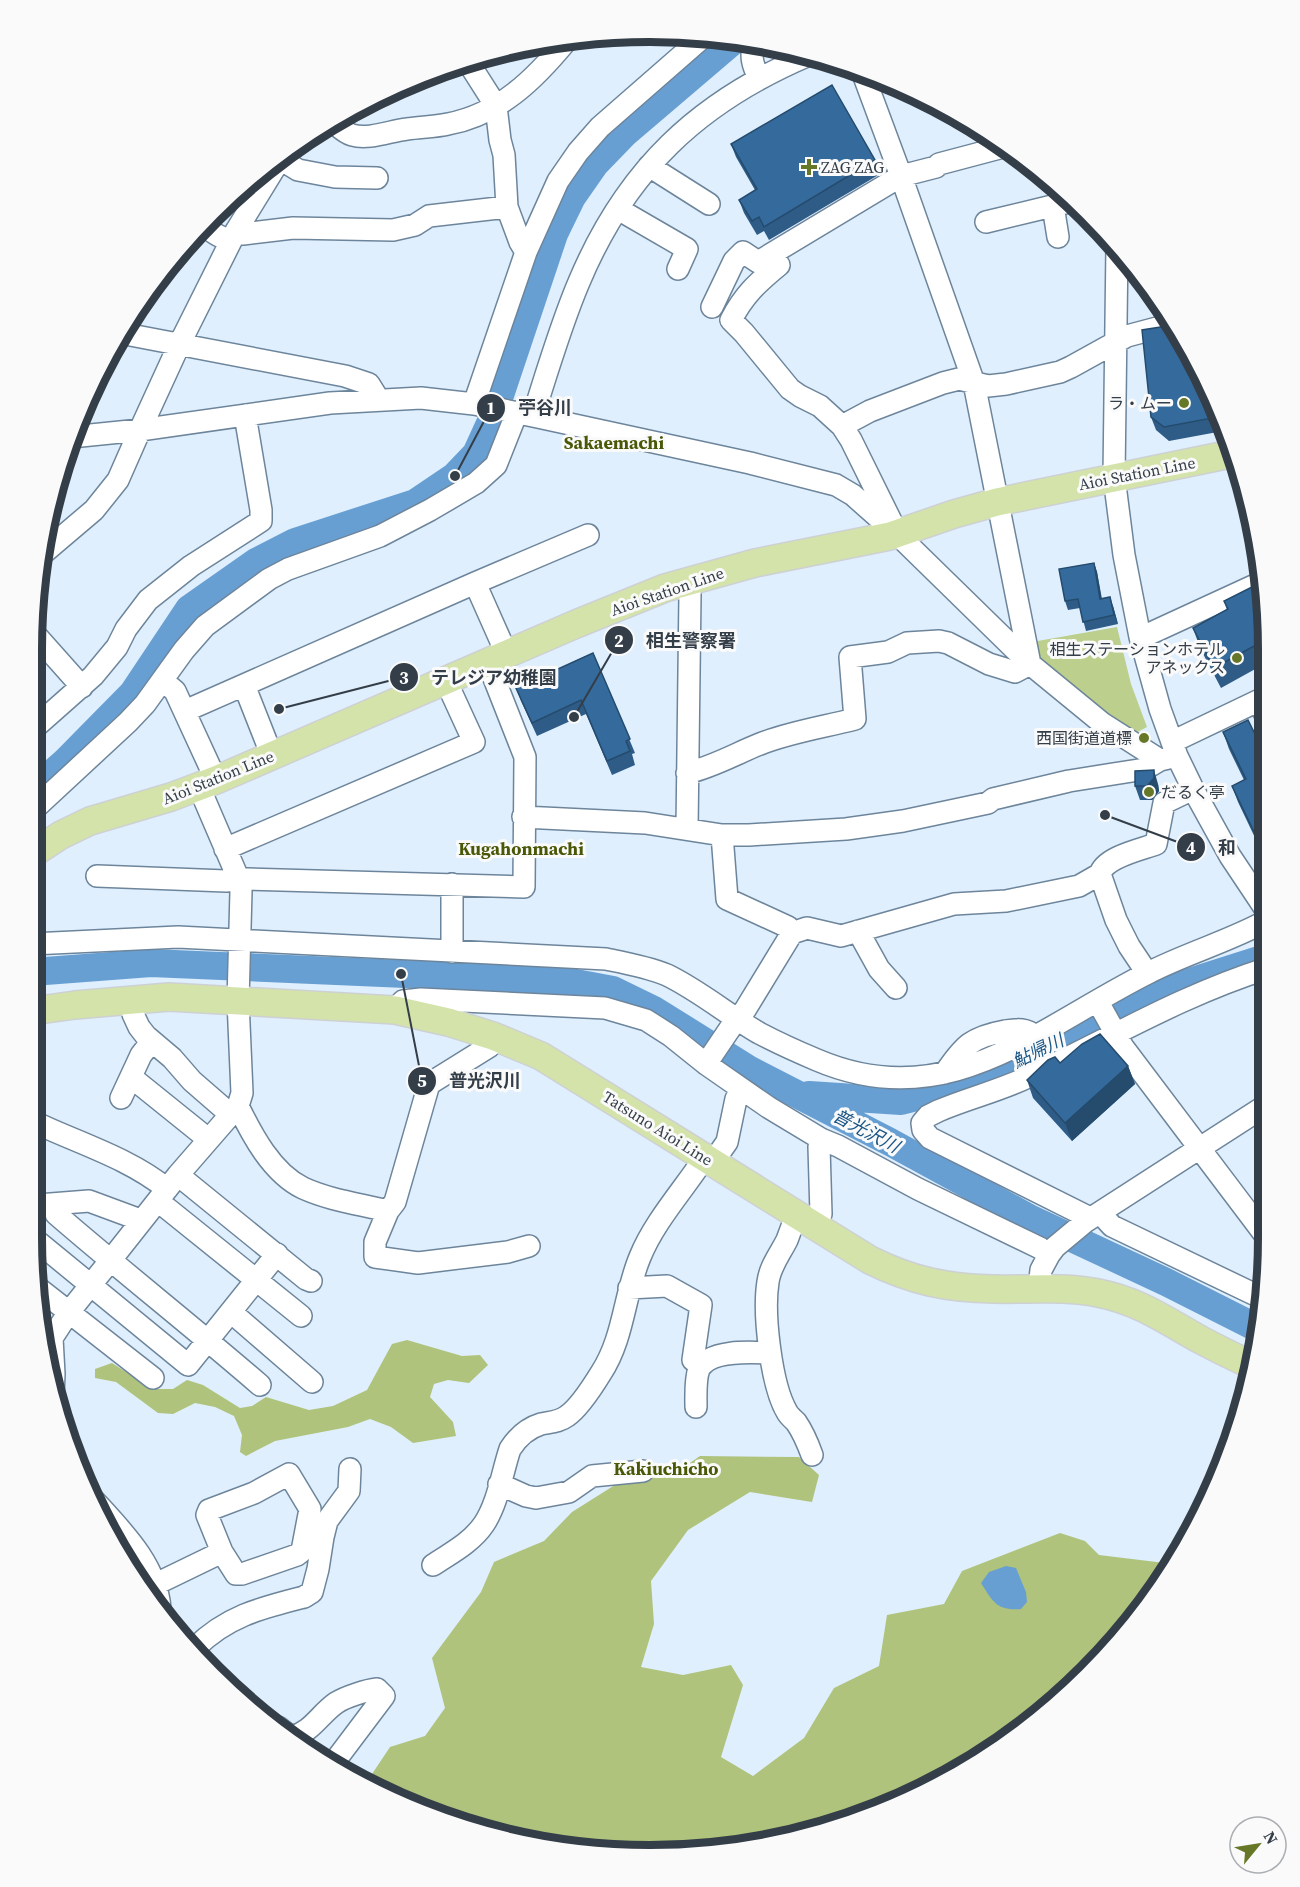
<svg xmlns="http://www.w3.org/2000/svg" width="1300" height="1887" font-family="'Source Serif 4','Noto Sans JP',serif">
	<rect width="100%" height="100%" fill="#dfeffe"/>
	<!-- green -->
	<path fill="#bccf8c" d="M1117,627l14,57 16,43 -15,8 -93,-74 -7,-19z"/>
	<!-- forest -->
	<path fill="#afc37c" d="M407,1340l55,16 18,-1 8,10 -19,18 -21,-3 -14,4 -4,13 23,25 3,14 -43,7 -22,-16 -21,-8 -22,8 -73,14 -29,15 -6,-4 2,-17 -8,-19 -19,-9 -20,-4 -22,11 -15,-1 -42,-31 -21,-4v-9l17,-6 41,26h20l14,-9 16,5 37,23 12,-2 14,-9 43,13 24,-4 34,-16 25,-46z
		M700,1456l99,1 20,18 -7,27 -62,-10 -62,38 -37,51 3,43 -13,43 42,8 48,-10 12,20 -22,72 32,19 51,-38 30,-50 45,-22 8,-51 57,-11 18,-33 98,-38 25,8 14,14 74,9 -9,17 -77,94 -61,53 -102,64 -154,52 -80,10 -120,-4 -157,-42 -47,-25 24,-36 35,-11 20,-28 -13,-50 49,-66 13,-30 50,-21 28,-29 54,-34 48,-4z"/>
	<!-- water -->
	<path fill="#689fd3" d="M1006,1566l10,2 10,24 1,10 -6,7c-24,2 -28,-7 -40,-26l8,-11z"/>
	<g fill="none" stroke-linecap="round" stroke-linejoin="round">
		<!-- river -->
		<path stroke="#689fd3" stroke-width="28" d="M32,791l33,-29 68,-69 56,-84 67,-47 39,-20 120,-39 40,-27 21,-22 16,-35 62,-185 18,-37 23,-33 30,-31 109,-93
			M32,972l119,-9 414,18 48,9 41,20 96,60 140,72 141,77 135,63 93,47
			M809,1095l92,6 48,-12 65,-26 147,-72 107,-34"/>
		<defs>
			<path id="minor" d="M755,42c-6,13 -2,24 4,36
				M468,62l28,44 4,34 4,15 3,52 13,35 6,10
				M862,71l39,105 73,207 56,281
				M333,122c5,4 12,11 19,13 17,5 38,-4 55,-6 14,-2 28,-2 41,-5 52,-10 87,-45 119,-84
				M280,159l18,11 37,7 42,1
				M649,166l60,38
				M1053,206l5,31
				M618,209l69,40 -9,20
				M986,222l87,-21
				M205,223c5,10 16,14 26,18
				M236,231l7,3 50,-6 100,2 22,-5 14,-9 78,-9
				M1117,246l-3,231 10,78 16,82 20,72 17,47 16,33 37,67 38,57
				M779,265c-22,18 -35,30 -48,55l13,13 46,56 10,7 20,10 22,20
				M712,307l22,-46 9,-9 15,10 143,-86 35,-9 3,-3 68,-18
				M120,333l225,43 24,8 10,16
				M474,404l52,-152 32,-71 20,-29 22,-25 103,-90
				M533,416c14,-44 28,-92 46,-134 47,-112 119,-180 230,-227
				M71,437l69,-7 190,-27 91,-5 53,6 59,12 217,47 86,22 17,10 44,39 133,130 72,59 58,37 17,-4
				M893,525l-42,-85 -9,-14 28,-15 73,-28 16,-4 29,7 18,-2 54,-12 11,-5 56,-31 45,-12
				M41,555l53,-45 24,-30 22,-50 39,-85 57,-114 46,-75
				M475,583l32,72
				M33,632l49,55
				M1140,637l9,-3 113,-52
				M163,681l12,10 41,89
				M244,685l28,71
				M1259,701l9,20
				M185,711l290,-128 113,-48
				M32,730l61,-54 24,-29 9,-18 22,-29 43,-34 70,-45v-11l-16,-95
				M1172,742l96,-46
				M687,773c26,-6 48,-19 73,-29 30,-12 64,-17 95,-25l-5,-62 38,-5 19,-9 32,-2 9,2 41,21 26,8 15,-8
				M32,811l96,-89 17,-18 39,-54 21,-24 64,-47 19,-10 92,-33 50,-26 46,-27 20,-18 21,-53
				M523,817l122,6 77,12h27l97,-6 57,-8 85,-18 5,-4 76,-18 76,-12 15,-9
				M687,829l3,-235 -3,-13
				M722,835l5,64 61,28 4,6
				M225,849l249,-107 -28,-61
				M97,876l129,5 22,-2 276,8 1,-130 -37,-94
				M452,884v68
				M858,931l21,38 17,19
				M32,944l146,-7 428,22c20,4 42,8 61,16 33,16 61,40 92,58 19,10 39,19 58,27 131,56 221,-32 331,-87 39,-20 82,-32 120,-53
				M1147,973l-18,-27 -13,-26 -16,-46c5,-17 39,-24 56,-30l8,-41 29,-14
				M131,1001l2,13 6,13 7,9 26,22 20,23 38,33
				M1098,1002l25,45 145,192
				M395,1010l8,-9 18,-2 184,9 41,12 25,16 35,28 62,43 53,32 17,7 80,43 122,59 9,7
				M706,1064l25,-37 14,-17 47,-77 15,-5 34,8 113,-32 52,-3 73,-15 21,-12
				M945,1073c19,-28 27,-36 60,-42 13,-2 21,-3 32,6
				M131,1077l77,62
				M121,1098l20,-43 11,-14
				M238,1106c14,29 34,67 65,82 26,12 57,16 85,23l7,-9 34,-118 61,-38 3,-10
				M32,1130l2,-8c44,21 95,36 133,67
				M713,1162l14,-20 9,-43 5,-10
				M178,1175l128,104 5,2
				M158,1201l143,115
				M32,1207l6,-2 51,-4 46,17 5,4
				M388,1211l-13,31v15l43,6 90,-11 21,-6
				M1100,1213l12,13 150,72
				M56,1214c67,58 137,113 204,171
				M797,1215c-4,8 -7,17 -10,25 -7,14 -17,26 -19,42 -5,31 3,103 19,130 2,4 6,7 9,10 7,10 12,22 16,33
				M1090,1218l-160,-80 -7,-8 -1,-7 6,-7 10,-5c30,-13 61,-20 90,-34 81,-38 154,-82 240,-109
				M816,1227l5,-13 -2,-67 2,-8
				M32,1237l156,128 89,-111
				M38,1288l115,90
				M629,1288l38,-2 34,19 -8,55
				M1039,1288l2,-18 8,-15 6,-8 30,-25 183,-118
				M231,1312l81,70
				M53,1396l1,-22 -2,-36 17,-26 41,-51 68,-86 60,-69 4,-13 -4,-92 3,-110 -2,-11 -40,-93
				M696,1407c0,-11 -1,-28 3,-38 11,-20 52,-17 71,-16
				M499,1484l27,12 10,2 33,-6 23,-16 51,-5
				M91,1497c29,32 66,67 69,112
				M433,1565c18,-12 38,-22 51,-41 14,-21 18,-51 26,-75 7,-11 18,-21 31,-25 10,-2 18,-2 26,-8 12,-8 26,-30 34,-43 23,-35 23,-78 39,-116 14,-35 44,-68 65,-100
				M156,1584l66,-32 -15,-37 2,-5 45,-17 35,-19 21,35 -8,42 -5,4 -55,19h-6l-14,-22
				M195,1648c32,-32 66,-40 109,-51l8,-5 6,-23 5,-32 4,-16 22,-30 1,-22
				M278,1727l13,10c20,-4 29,-23 45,-34 9,-6 31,-13 41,-14l7,7 -52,69"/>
			<path id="major" d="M32,854l29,-19 29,-14 81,-24 45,-17 360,-156 89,-36 90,-25 135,-27 64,-22 43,-12 234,-48
				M32,1011l43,-6 94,-8 226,13 53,12 45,14 48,20 329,204c42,21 77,28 123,29 35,1 70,-3 105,4 41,8 67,27 103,47 17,9 35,18 53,26"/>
		</defs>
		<!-- minor casing -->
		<use href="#minor" stroke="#6d859b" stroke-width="24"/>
		<!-- major casing -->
		<use href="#major" stroke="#ced1d3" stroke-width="30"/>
		<!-- minor -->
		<use href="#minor" stroke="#fff" stroke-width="21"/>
		<!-- major -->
		<use href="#major" stroke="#d4e3a9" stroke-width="27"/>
	</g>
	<!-- wall -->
	<path fill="#2e5c86" d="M731,144l144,16 5,14 -111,66 -5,-9 -7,4 -13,-22 -5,-13 16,-10 -19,-33z
		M1205,376l18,55 -54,10 -13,-11 -5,-13z
		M1094,563l3,9 5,27 11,7 5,18 -32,7 -6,-23 -12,2 -3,-9z
		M1262,582l6,68v12l-47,26 -21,-40 -7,-20 34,-18 -3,-9z
		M593,653l42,100 -3,1 3,11 -23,10 -26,-61 -49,22 -16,-35 -5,-13z
		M1223,732l45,28v105l-30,-63 -6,-16 12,-6 -15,-31z
		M1158,784l1,7 -7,9h-12l-5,-14z
		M1060,1063l68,3 7,18 -63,57 -39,-43 -6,-18z"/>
	<!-- shaded-wall -->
	<path fill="#254b6d" d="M1094,563l3,9 6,36 -3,-9z
		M1110,597l3,9 5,18 -4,-9z
		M1154,770l4,14 1,7 -7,9 -5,-14z
		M1128,1066l7,18 -63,57 -7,-18z"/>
	<!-- building -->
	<path fill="#356b9c" stroke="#254b6d" stroke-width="1.5" d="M832,85l43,75 -111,67 -5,-10 -7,4 -13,-21 18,-11 -26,-45z
		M1173,325l32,51 13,41 -54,10 -13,-10 -9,-87z
		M1094,563l6,36 10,-2 4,18 -31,7 -5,-23 -13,2 -6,-32z
		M1262,582l5,57 -53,29 -21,-40 35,-19 -4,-8z
		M593,653l37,86 -4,2 4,10 -23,10 -26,-61 -49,23 -16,-35z
		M1248,720l20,40v101l-36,-75 14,-7 -23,-47z
		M1154,770v8l-7,8h-12v-15z
		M1100,1034l28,32 -63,57 -38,-43 21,-20 7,-3 5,6 22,-19z"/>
	<!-- markers -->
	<g fill="#667828" stroke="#fafafa" stroke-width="2">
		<path d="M806 158h6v6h6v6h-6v6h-6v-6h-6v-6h6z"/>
		<circle cx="1184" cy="403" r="6"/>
		<circle cx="1237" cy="658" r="6"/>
		<circle cx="1144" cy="738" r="6"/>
		<circle cx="1149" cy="792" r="6"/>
	</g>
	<g text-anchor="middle" stroke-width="6" stroke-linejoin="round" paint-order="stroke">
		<!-- poi labels -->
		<g font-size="16" fill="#343e48" stroke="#fafafa" text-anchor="end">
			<text x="821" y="173" text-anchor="start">ZAG ZAG</text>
			<text x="1172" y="409">ラ・ムー</text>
			<text x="1225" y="655">相生ステーションホテル<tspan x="1225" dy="18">アネックス</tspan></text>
			<text x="1132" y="744">西国街道道標</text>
			<text x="1161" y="798" text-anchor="start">だるく亭</text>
		</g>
		<!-- street labels -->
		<g font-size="16" fill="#343e48" stroke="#fafafa">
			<text transform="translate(1137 473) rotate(-11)" y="6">Aioi Station Line</text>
			<text transform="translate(667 591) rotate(-19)" y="6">Aioi Station Line</text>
			<text transform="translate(218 777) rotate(-22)" y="6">Aioi Station Line</text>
			<text transform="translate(658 1128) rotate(32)" y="6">Tatsuno Aioi Line</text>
		</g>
		<!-- neighbourhood labels -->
		<g font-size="18" font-weight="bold" fill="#485806" stroke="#fafafa">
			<text x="614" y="449">Sakaemachi</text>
			<text x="521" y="855">Kugahonmachi</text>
			<text x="666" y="1475">Kakiuchicho</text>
		</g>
		<!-- water labels -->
		<g font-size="18" font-style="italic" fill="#1a5687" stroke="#fafafa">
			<text transform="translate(1038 1051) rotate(-26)" y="6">鮎帰川</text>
			<text transform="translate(866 1131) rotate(28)" y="6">普光沢川</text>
		</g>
	</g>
	<!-- crop -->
	<path d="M0 0H1300V1887H0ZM650 42H650A608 608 0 0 1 1258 650V1237A608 608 0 0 1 650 1845H650A608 608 0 0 1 42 1237V650A608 608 0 0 1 650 42Z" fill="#fafafa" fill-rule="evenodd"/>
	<path fill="none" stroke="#343e48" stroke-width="8" d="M650 42H650A608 608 0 0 1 1258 650V1237A608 608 0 0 1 650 1845H650A608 608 0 0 1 42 1237V650A608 608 0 0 1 650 42Z"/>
	<!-- callouts -->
	<path fill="none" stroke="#343e48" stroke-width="2" d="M455 476L491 408M574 717L619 640M279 709L404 677M1105 815L1191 847M401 974L422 1081"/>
	<g fill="#343e48" stroke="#fafafa" stroke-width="2">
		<circle cx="455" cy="476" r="6"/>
		<circle cx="574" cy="717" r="6"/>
		<circle cx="279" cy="709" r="6"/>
		<circle cx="1105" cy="815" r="6"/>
		<circle cx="401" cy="974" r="6"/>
		<circle cx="491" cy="408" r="15"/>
		<circle cx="619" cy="640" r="15"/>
		<circle cx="404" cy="677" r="15"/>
		<circle cx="1191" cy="847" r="15"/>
		<circle cx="422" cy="1081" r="15"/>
	</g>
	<g font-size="18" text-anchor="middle" font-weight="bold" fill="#fff">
		<text x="491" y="414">1</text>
		<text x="619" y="647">2</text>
		<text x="404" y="684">3</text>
		<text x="1191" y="854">4</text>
		<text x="422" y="1087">5</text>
	</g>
	<g font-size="18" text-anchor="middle" font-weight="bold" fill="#343e48" stroke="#fafafa" stroke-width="6" stroke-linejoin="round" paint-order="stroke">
		<text x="545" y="414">苧谷川</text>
		<text x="691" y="647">相生警察署</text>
		<text x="494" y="684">テレジア幼稚園</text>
		<text x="1227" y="854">和</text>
		<text x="485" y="1087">普光沢川</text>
	</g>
	<!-- north arrow -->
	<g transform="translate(1258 1845) rotate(60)"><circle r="28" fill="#fafafa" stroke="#abafb3" stroke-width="1.5"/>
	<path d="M0-4.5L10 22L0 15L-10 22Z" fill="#667828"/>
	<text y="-9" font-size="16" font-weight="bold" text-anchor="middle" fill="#343e48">N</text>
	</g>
</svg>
